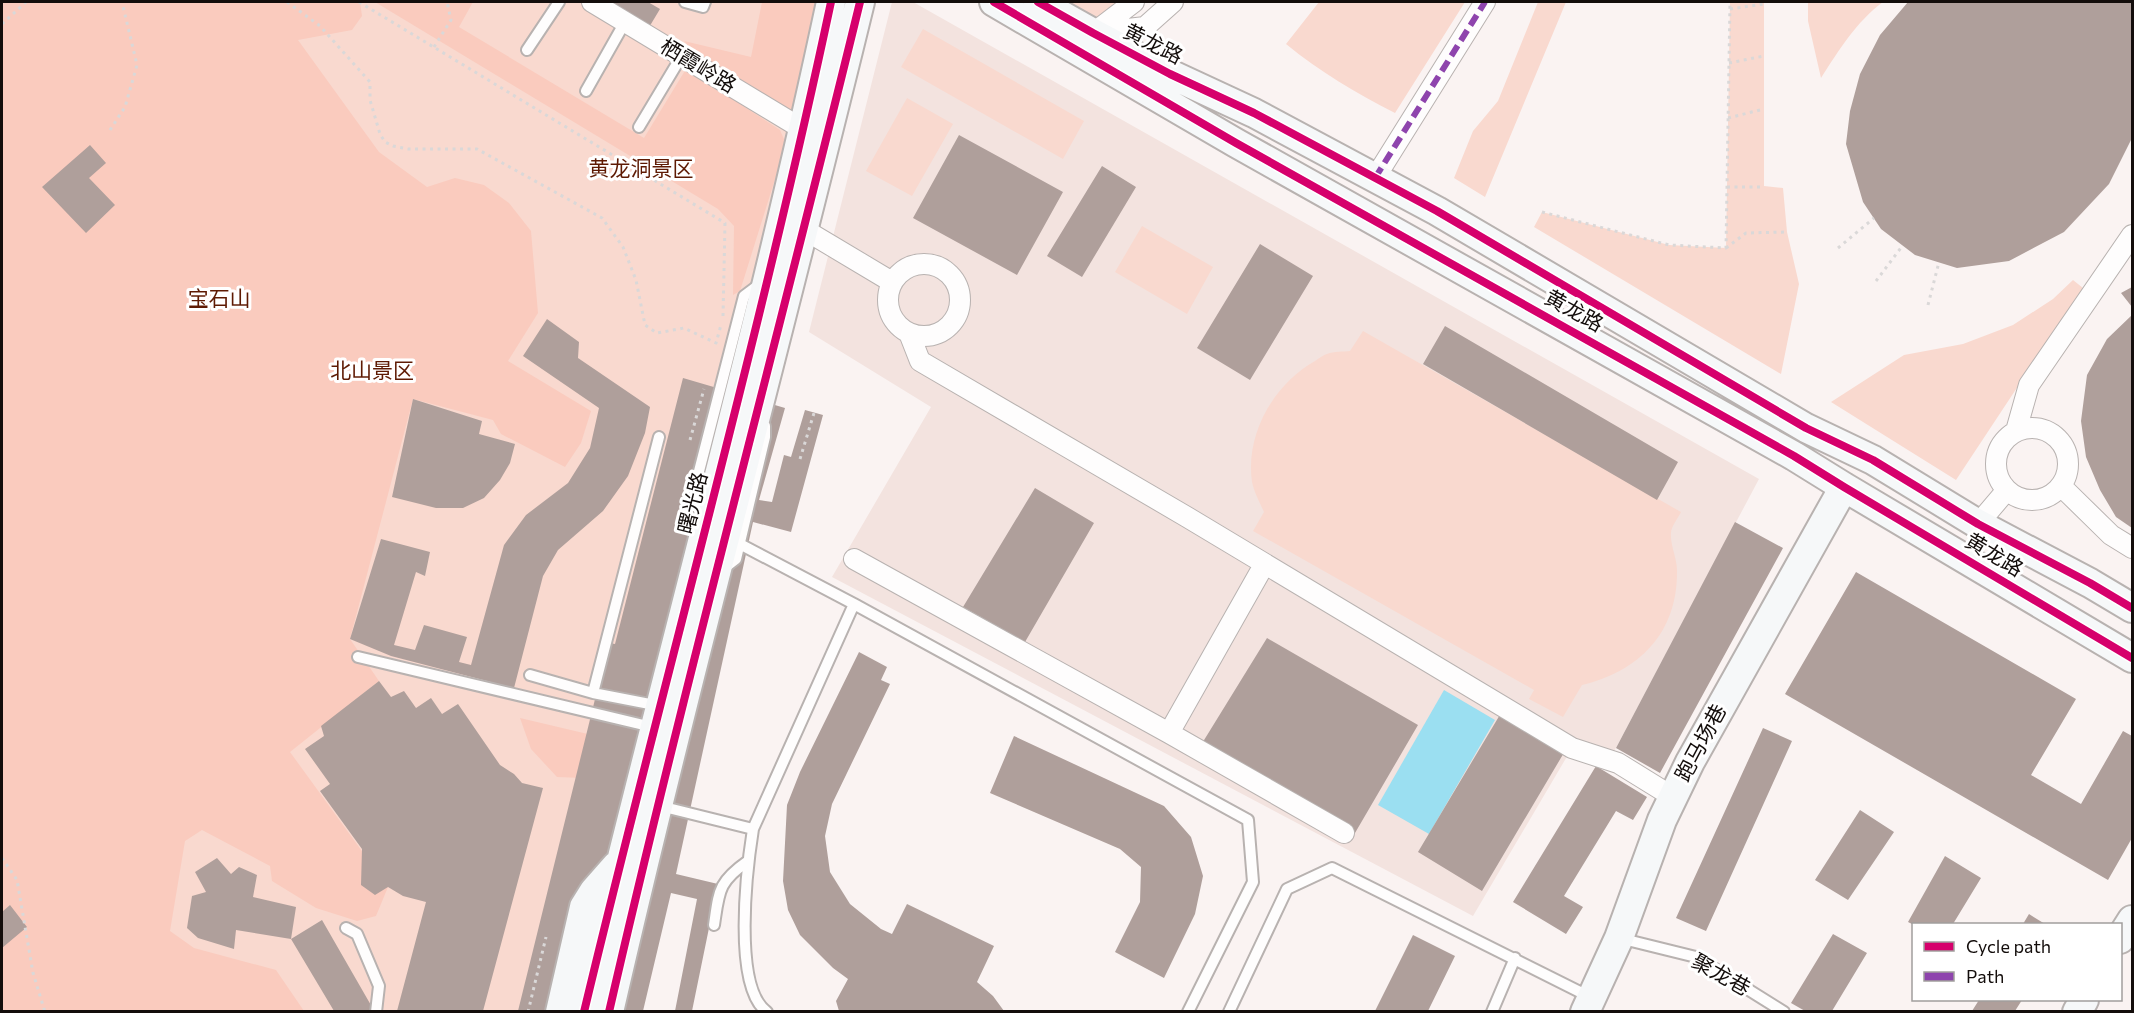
<svg xmlns="http://www.w3.org/2000/svg" width="2134" height="1013" font-family="Commissioner,'Noto Sans SC',sans-serif">
	<rect width="100%" height="100%" fill="#faf3f2"/>
	<!-- built -->
	<path fill="#f3e3df" d="M892,2h21l846,477 -149,280 -38,-11 -99,168 -641,-339 99,-170 -122,-75z"/>
	<!-- green -->
	<path fill="#f9d9cf" d="M2,2h841l-248,1009 -593,1z
		M1067,2h53l-20,20z
		M1319,2h146l-70,111c-39,-20 -75,-41 -109,-69z
		M1538,2h28l-81,195 -31,-19 19,-47 25,-30z
		M1730,2h34v184l19,2 4,44 12,52 -18,90 -247,-147 8,-15 127,33 57,3z
		M1808,2h75c-27,20 -44,48 -62,76l-13,-57z
		M923,29l161,92 -21,38 -162,-92z
		M907,98l46,26 -41,72 -46,-25z
		M1142,226l71,41 -26,47 -72,-42z
		M2073,280l10,8 -127,192 -125,-78 73,-47 59,-11 50,-19 40,-26z
		M1363,331l318,181c-3,6 -10,15 -10,21 -1,12 6,25 6,37 1,62 -37,101 -95,115l-19,32 -34,-18 5,-9 -281,-159 11,-19c-4,-9 -10,-20 -12,-30 -7,-48 22,-98 63,-121 3,-2 8,-6 12,-7 7,-3 16,-2 23,-3z"/>
	<!-- forest -->
	<path fill="#facbbe" d="M2,2h358l2,14 -10,14 -54,10 81,112 48,35 28,-9 29,7 25,18 22,28 7,82 -30,48 83,50 -10,32 -16,24 -64,-33 -8,-14 -80,-21 -63,240 29,42 -89,71 98,135 -12,29 -19,5 -41,-13 -44,-27 -2,-15 -68,-36 -17,11 -15,90 24,17 82,22 28,41 -302,1z
		M375,2h98l-14,25 185,111 42,-69 94,61 6,14 -46,147 -7,4 1,-69 -16,-17z
		M762,2h59l-27,112 -97,-59 -13,-14 67,16z
		M520,718l72,17 -9,43 -26,-1 -26,-28z"/>
	<!-- water -->
	<path fill="#9bdff1" d="M1444,690l51,30 -66,114 -51,-29z"/>
	<!-- building -->
	<path fill="#af9f9b" d="M605,2h43l12,7 -12,20z
		M1908,2h224v136l-23,46 -45,48 -55,29 -52,7 -42,-13 -34,-26 -18,-27 -17,-58 4,-33 10,-37 20,-39z
		M959,135l104,57 -46,83 -104,-57z
		M90,145l16,18 -17,15 26,27 -29,28 -44,-46z
		M1102,166l34,21 -54,90 -35,-21z
		M1260,244l53,32 -63,104 -53,-32z
		M2132,287v20l-11,-14z
		M2132,315v213l-16,-11 -16,-27 -14,-33 -5,-36 6,-46 20,-36z
		M547,319l32,23 -1,16 72,49 -5,26 -17,43 -25,35 -45,39 -15,26 -29,112 -123,-32 -41,-17 31,-100 49,13 -5,24 -9,-4 -22,73 21,5 9,-25 43,12 -8,25 12,3 33,-120 22,-30 42,-32 22,-35 9,-40 -76,-52z
		M1445,326l233,136 -21,38 -234,-136z
		M683,378l102,30 -26,92 13,2 12,-47 7,2 14,-47 18,5 -32,117 -38,-10 -77,352 42,10 -26,127h-17l22,-112 -26,-6 -28,118h-125l81,-328 11,-40 5,1z
		M413,399l69,22 -3,13 36,10 -5,19 -10,17 -16,18 -21,10h-27l-44,-11z
		M1035,488l59,35 -69,119 -62,-35z
		M1735,522l48,26 -123,225 -44,-25z
		M1856,572l220,127 -45,76 50,29 42,-73 9,5v102l-24,42 -323,-186z
		M1267,638l151,87 -63,108 -154,-88z
		M859,652l28,15 -6,13 9,4 -58,120 -7,32 5,36 20,32 31,25 11,5 15,-30 87,42 -17,36 16,14 11,15h-165l-3,-10 12,-22 -15,-11 -33,-33 -12,-25 -5,-29 4,-76 13,-33z
		M379,681l12,16 13,-6 12,17 15,-10 11,16 16,-10 42,61 14,9 8,9 21,5 -60,223h-86l29,-109 -23,-6 -15,-9 -13,8 -14,-10 1,-36 -42,-58 10,-7 -25,-35 19,-13 -3,-10z
		M1501,713l64,38 -83,140 -64,-39z
		M1763,728l29,13 -86,190 -30,-13z
		M1014,736l150,70 27,31 12,39 -8,38 -31,64 -49,-26 25,-50 1,-35 -21,-18 -130,-56z
		M1596,766l51,31 -14,23 -17,-9 -52,85 19,11 -17,27 -53,-32z
		M1860,810l34,22 -46,68 -33,-20z
		M1945,856l36,22 -28,46 -39,1 -6,-3z
		M217,858l14,16 8,-7 18,8 -4,22 43,10 -5,32 -55,-9 -2,19 -36,-11 -11,-10 5,-32 14,-4 -11,-20z
		M10,905l17,22 -25,21v-36z
		M2029,914l16,10h-22z
		M322,920l50,87 -1,4h-37l-43,-72z
		M1833,934l34,19 -35,58h-27l-14,-8z
		M1413,935l42,21 -27,55h-53z
		M1979,1000h43l-7,11h-43z"/>
	<g fill="none" stroke-linecap="round" stroke-linejoin="round">
		<defs>
			<path id="lane" d="M685,2l18,5 2,-5
				M527,50l32,-48
				M586,91l39,-69
				M639,127l42,-70
				M706,498l-9,-19 47,-183 16,-12
				M734,541l120,63
				M723,569l13,-10 29,-122v-11
				M358,657l294,70
				M530,675l63,18 67,13
				M593,693l66,-256
				M660,806l93,23 101,-225 394,216 5,62 -65,130
				M753,829c-6,38 -21,158 14,183
				M714,925c5,-34 4,-43 34,-64
				M346,928l11,6 22,52 -3,26
				M1619,938l77,19 88,55
				M1229,1012l58,-123 45,-21 258,129
				M1492,1012l23,-54"/>
			<path id="street" d="M592,2l212,128
				M1096,31l38,-29
				M1093,33l52,-6 28,-25
				M1375,178l110,-176
				M805,230l87,52
				M888 300a36 36 0 1 1 72 0a36 36 0 1 1-72 0Z
				M909,333l11,28 267,156 385,231 46,15 55,34
				M1996 464a36 36 0 1 1 72 0a36 36 0 1 1-72 0Z
				M2016,431l13,-46 103,-150
				M2061,486l50,49 21,13
				M1978,524l28,-33
				M854,559l315,174 175,100
				M1169,733l95,-168"/>
			<path id="secondary" d="M994,2l242,141 558,313 50,31 288,171
				M1038,2l55,31 77,41 84,39 183,98 369,217 67,32 105,64 112,59 42,25
				M2120,939l12,-19
				M560,1012l24,-105 10,-16 22,-25
				M584,1012c81,-338 175,-671 247,-1010
				M609,1012c78,-339 169,-673 251,-1010
				M1585,1012l34,-74 43,-118 28,-58 154,-275
				M2077,1012l7,-12"/>
		</defs>
		<!-- lane casing -->
		<use href="#lane" stroke="#b8b2b0" stroke-width="14"/>
		<!-- street casing -->
		<use href="#street" stroke="#b8b2b0" stroke-width="22"/>
		<!-- secondary casing -->
		<use href="#secondary" stroke="#b8b2b0" stroke-width="32"/>
		<!-- path -->
		<path stroke="#dad8d8" stroke-width="3" stroke-dasharray="3 4.5" stroke-linecap="butt" d="M287,2l33,24 50,56v18l10,34 5,8 8,4 15,3h69l125,69 21,29 13,33 9,45 12,8 27,-5 32,15 5,-18
			M359,2l366,221 -2,94 1,1
			M1730,9l34,-5
			M2,24l24,-22
			M434,47l17,-27 -4,-18
			M1729,63l35,-7
			M1728,118l36,-9
			M110,130l15,-23 12,-42 -15,-63
			M1727,187h37
			M1542,212l127,33 57,3 4,-246
			M1726,248l20,-15 41,-1
			M1838,248l36,-30
			M1876,281l27,-36
			M1928,305l11,-43
			M690,440l14,-51
			M800,459l14,-46
			M2,858l15,22 16,93 12,39
			M528,1012l18,-75"/>
		<!-- lane -->
		<use href="#lane" stroke="#fefdfd" stroke-width="10"/>
		<!-- street -->
		<use href="#street" stroke="#fefdfd" stroke-width="20"/>
		<!-- secondary -->
		<use href="#secondary" stroke="#f6f8f9" stroke-width="28"/>
		<!-- quiet -->
		<path stroke="#8e44ad" stroke-width="6" stroke-dasharray="12 6" stroke-linecap="butt" d="M1375,178l110,-176"/>
		<defs>
			<path id="cycleway" d="M994,2l242,141 558,313 50,31 288,171
				M1038,2l55,31 77,41 84,39 183,98 369,217 67,32 105,64 112,59 42,25
				M584,1012c81,-338 175,-671 247,-1010
				M609,1012c78,-339 169,-673 251,-1010"/>
		</defs>
		<!-- cycleway casing -->
		<use href="#cycleway" stroke="#fff" stroke-width="11"/>
		<!-- cycleway -->
		<use href="#cycleway" stroke="#d6006c" stroke-width="8"/>
	</g>
	<g text-anchor="middle" stroke-width="6" stroke-linejoin="round" paint-order="stroke">
		<!-- street labels -->
		<g font-size="21" fill="#130d0b" stroke="#fff">
			<text transform="translate(1153 44) rotate(27)" y="7">黄龙路</text>
			<text transform="translate(698 66) rotate(31)" y="7">栖霞岭路</text>
			<text transform="translate(1574 311) rotate(29)" y="7">黄龙路</text>
			<text transform="translate(693 503) rotate(-76)" y="7">曙光路</text>
			<text transform="translate(1994 555) rotate(31)" y="7">黄龙路</text>
			<text transform="translate(1701 743) rotate(-62)" y="7">跑马场巷</text>
			<text transform="translate(1721 975) rotate(29)" y="7">聚龙巷</text>
		</g>
		<!-- park labels -->
		<g font-size="21" fill="#5e1a03" stroke="#fff">
			<text x="641" y="176">黄龙洞景区</text>
			<text x="219" y="306">宝石山</text>
			<text x="372" y="378">北山景区</text>
		</g>
	</g>
	<!-- border -->
	<rect width="2134" height="1013" fill="none" stroke="#130d0b" stroke-width="6"/>
	<!-- legend -->
	<rect x="1912" y="923" width="210" height="78" fill="#ffffff" stroke="#a19e9d" stroke-width="1.5"/>
	<rect x="1924" y="942" width="30" height="9" fill="#d6006c" stroke="#a19e9d" stroke-width="1.5"/>
	<text x="1966" y="953" font-size="18" fill="#130d0b">Cycle path</text>
	<rect x="1924" y="972" width="30" height="9" fill="#8e44ad" stroke="#a19e9d" stroke-width="1.5"/>
	<text x="1966" y="983" font-size="18" fill="#130d0b">Path</text>
</svg>
